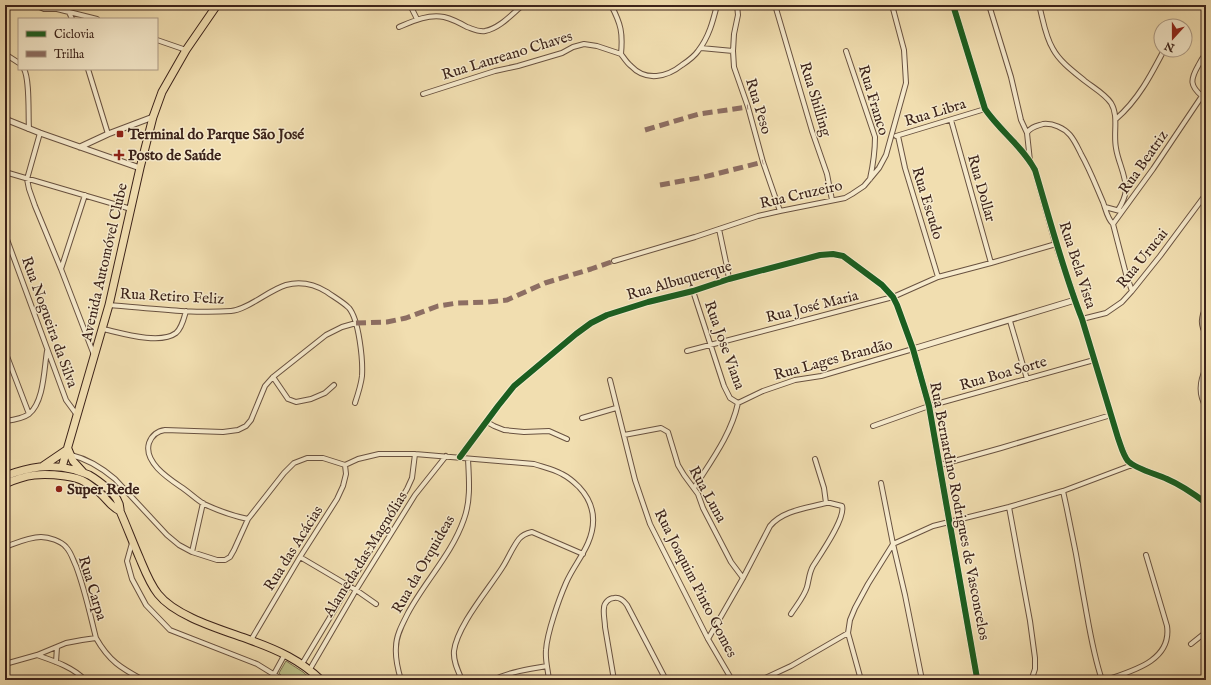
<svg xmlns="http://www.w3.org/2000/svg" width="1211" height="685" font-family="'IM FELL English',serif">
	<rect width="100%" height="100%" fill="#f1deb0"/>
	<filter id="stains"><feTurbulence type="fractalNoise" baseFrequency=".005" numOctaves="4"/><feColorMatrix values="0 0 0 0 .2 0 0 0 0 .09 0 0 0 0 .02 0 0 0 .5 -.17"/></filter>
	<radialGradient id="worn" r=".72"><stop offset=".6" stop-color="#630" stop-opacity="0"/><stop offset="1" stop-color="#630" stop-opacity=".3"/></radialGradient>
	<!-- green -->
	<path fill="#bdc088" stroke="#7c7251" d="M286,661l17,11 9,8h-26l-7,-7z"/>
	<g fill="none" stroke-linecap="round" stroke-linejoin="round">
		<defs>
			<path id="minor" d="M35,5l9,4h13l40,10
				M410,5l7,14
				M611,5c10,19 12,28 10,49 3,4 6,9 10,12 15,16 36,11 51,-1 6,-4 12,-8 16,-14 11,-14 15,-30 19,-46
				M737,5l1,10 -4,19 -1,17 1,16 14,40 15,55 17,49
				M775,5l37,126 15,43 5,26
				M989,5l22,72 10,43 6,13
				M1039,5c4,14 6,31 14,44 7,13 21,23 32,32 9,7 20,13 26,22 8,13 2,30 5,45 2,14 10,27 10,42 -1,7 -4,14 -8,20
				M69,12l3,7
				M399,27c14,-6 29,-13 45,-10 8,2 16,6 23,10 6,2 11,5 18,4 15,-3 27,-17 38,-26
				M157,40l29,10
				M701,48l32,3
				M846,51l29,86c0,15 -2,28 -5,42
				M5,54l14,9
				M24,69c6,11 4,46 5,60
				M88,69l20,65
				M423,94l72,-23 23,-5 44,-13 11,-6 11,-3 13,2 24,8
				M1116,119c22,-19 35,-44 48,-69
				M951,120l40,143
				M40,133l-13,46 2,10 6,17 26,63 33,86
				M896,136l89,-27
				M898,136l7,32 33,109
				M1030,161l-3,-28c3,-6 10,-7 16,-9 10,-1 21,4 27,11 5,6 8,13 11,19 9,16 15,32 22,48 3,8 4,16 10,22
				M5,172l126,37
				M1105,207l15,4
				M719,229l8,38 2,12
				M5,234l61,166 11,15
				M614,261l81,-24 63,-21 22,-5 65,-13 7,-4 12,-8 15,-18 7,-13 20,-72 -2,-33 -12,-45
				M61,269l24,-74
				M693,291l31,95 6,12 8,5
				M1132,291l-6,-17 -13,-50 40,-55 49,-73c-12,-10 -12,-16 -4,-30 2,-4 5,-9 8,-13
				M1075,300l7,19 36,119 9,22 5,5 34,13 16,9 24,16
				M109,305c40,3 82,9 122,6 16,-1 38,-21 55,-26 15,-4 28,-1 41,7 7,5 16,10 22,16 10,12 14,52 13,68 -1,9 -4,18 -7,27
				M1206,307c-5,10 -6,18 0,27
				M1082,319l24,-6 16,-11 10,-11 28,-35 46,-62
				M1010,321l17,58
				M103,329c18,4 57,16 73,4 6,-5 8,-15 10,-22
				M5,351l24,63
				M687,351l206,-54 45,-20 53,-14 65,-19
				M1206,368c-7,14 -8,26 0,39
				M273,377l15,22 8,3 15,-3 14,-6 9,-8
				M610,380l25,100 15,44 58,115 24,41
				M582,418l34,-10
				M5,421c8,-1 17,-2 24,-7 15,-12 15,-45 18,-63
				M487,422l7,4 10,4 20,2 25,-1 18,8
				M873,426l56,-20 165,-46
				M624,435l37,-7 7,4 10,33 6,10 14,19 5,14 28,54 12,16
				M71,455c17,4 31,13 44,24l52,56 12,10 13,7 25,8h8l5,-3 4,-7 14,-31 36,-46 10,-10 13,-5h16l22,7
				M460,457l38,-51 16,-20 62,-52 15,-11 16,-8 41,-13 45,-11 36,-12 91,-24 13,-1 10,2 39,29 11,12 4,8 16,44 -92,27 -26,4 -32,11 -25,12c-7,32 -27,58 -44,85
				M815,459l9,29 2,15
				M345,465l13,-6 21,-5h36l119,10c9,3 19,5 28,10 6,3 12,8 17,13 15,16 18,35 9,56 -6,14 -16,26 -22,40 -7,16 -19,50 -20,67 -1,10 2,20 3,30
				M940,465l61,-17 110,-33
				M881,483l12,61 12,51 17,85
				M1063,491c8,36 15,72 21,108 5,27 9,55 18,81
				M1009,507l21,114 5,37v11l-3,9
				M248,519c-15,-3 -29,-8 -44,-15 -7,-4 -13,-10 -20,-15 -13,-9 -41,-26 -35,-46 3,-8 8,-12 16,-13l58,2 15,-2 8,-4 5,-6 14,-34 8,-9 53,-42 16,-8 14,-4
				M132,543l-5,18 5,18 14,26 24,25 87,34 26,16
				M893,544l40,-18 76,-19 54,-16 69,-26
				M5,547c11,-4 24,-10 36,-10 8,0 20,4 25,10 5,5 7,13 10,19 9,24 14,48 20,72 13,23 25,30 47,42
				M192,552l11,-49
				M300,557l56,33 20,14
				M848,633l13,47
				M708,639l35,-61 27,-52c13,-16 38,-18 56,-23h4l12,3c4,12 -22,49 -29,60 -4,7 -4,14 -6,21 -3,10 -11,19 -16,27
				M251,640l49,-83 37,-58 6,-13 3,-12 -1,-9
				M1191,644l15,-12
				M37,655c17,6 36,12 48,25
				M56,662l1,-15
				M5,664l32,-9 29,-12 16,-3 14,-2
				M302,664l105,-175 5,-11 3,-24
				M310,669l46,-79 59,-95 31,-39
				M274,674l11,-20
				M401,680c-3,-10 -6,-22 -5,-33 0,-12 7,-24 12,-34 17,-32 44,-59 56,-94 7,-19 5,-40 4,-60
				M462,680c-4,-9 -9,-19 -8,-29 3,-25 34,-61 48,-83 6,-9 10,-20 17,-29 4,-5 8,-6 13,-7l51,22
				M493,680c17,-8 35,-11 54,-14
				M614,680c-3,-18 -6,-35 -9,-53 0,-6 -2,-13 -1,-19 0,-5 5,-10 10,-10 6,-1 10,3 13,7l39,75
				M761,680l30,-14 57,-33 2,-13 5,-12 13,-24 25,-40
				M1106,680c26,-9 66,-19 61,-54l-21,-71"/>
			<path id="tertiary" d="M953,5l32,104c15,22 38,38 50,61l21,74 19,56 -162,49 16,57 48,272
				M5,119l35,14 100,35
				M80,147l28,-13 45,-17
				M968,680l9,-2 11,2"/>
			<path id="primary" d="M68,449l5,12 10,11
				M43,466l25,-17
				M62,467l47,-162 31,-137 13,-51 9,-25 24,-42 31,-45
				M5,476c24,-9 45,-13 70,-6 5,2 10,3 14,5 7,4 12,8 18,13 7,6 14,14 13,23 7,16 13,32 20,48 5,12 10,25 18,35 18,23 65,36 92,46 28,10 50,20 71,40
				M5,484c22,-10 36,-11 60,-8 7,1 14,2 20,6 5,3 10,7 15,11 7,6 11,14 20,18"/>
		</defs>
		<!-- minor casing -->
		<use href="#minor" stroke="#695240" stroke-width="6"/>
		<!-- tertiary casing -->
		<use href="#tertiary" stroke="#695240" stroke-width="7"/>
		<!-- primary casing -->
		<use href="#primary" stroke="#3c231a" stroke-width="9"/>
		<!-- minor -->
		<use href="#minor" stroke="#f6eacc" stroke-width="4"/>
		<!-- tertiary -->
		<use href="#tertiary" stroke="#f6eacc" stroke-width="5"/>
		<!-- primary -->
		<use href="#primary" stroke="#f1deb0" stroke-width="7"/>
		<!-- quiet -->
		<path stroke="#8d6e63" stroke-width="5" stroke-dasharray="10 5" stroke-linecap="butt" d="M645,130l54,-16 49,-7
			M660,185l44,-8 59,-15
			M356,323l31,-1 19,-4 32,-12 19,-3 31,-1 19,-2 38,-17 46,-14 23,-8"/>
		<defs>
			<path id="cycleway" d="M953,5l32,104c15,22 38,38 50,61 15,50 28,101 47,149l36,119c3,8 5,17 10,23 8,8 28,13 39,18 14,6 27,15 39,24
				M460,457l38,-51 16,-20 62,-52 15,-11 16,-8 41,-13 45,-11 36,-12 91,-24 13,-1 10,2 39,29 11,12 4,8 16,44 16,57 48,272"/>
		</defs>
		<!-- cycleway casing -->
		<use href="#cycleway" stroke="#f6eacc" stroke-width="8"/>
		<!-- cycleway -->
		<use href="#cycleway" stroke="#1b5e20" stroke-width="6"/>
	</g>
	<!-- markers -->
	<g fill="#8f2418" stroke="#f6eacc" stroke-width="1.5">
		<rect x="116" y="130" width="8" height="8" rx="2"/>
		<path d="M117 149h4v4h4v4h-4v4h-4v-4h-4v-4h4z"/>
		<circle cx="59" cy="489" r="4"/>
	</g>
	<g text-anchor="middle" stroke-width="3" stroke-linejoin="round" paint-order="stroke">
		<!-- street labels -->
		<g font-size="15" fill="#3c231a" stroke="#f6eacc">
			<text transform="translate(507 55) rotate(-17)" y="5">Rua Laureano Chaves</text>
			<text transform="translate(816 99) rotate(73)" y="5">Rua Shilling</text>
			<text transform="translate(874 100) rotate(73)" y="5">Rua Franco</text>
			<text transform="translate(759 106) rotate(73)" y="5">Rua Peso</text>
			<text transform="translate(935 112) rotate(-17)" y="5">Rua Libra</text>
			<text transform="translate(1143 162) rotate(-55)" y="5">Rua Beatriz</text>
			<text transform="translate(982 188) rotate(74)" y="5">Rua Dollar</text>
			<text transform="translate(801 194) rotate(-13)" y="5">Rua Cruzeiro</text>
			<text transform="translate(928 203) rotate(73)" y="5">Rua Escudo</text>
			<text transform="translate(1142 258) rotate(-51)" y="5">Rua Urucai</text>
			<text transform="translate(104 262) rotate(-77)" y="5">Avenida Automóvel Clube</text>
			<text transform="translate(1078 265) rotate(72)" y="5">Rua Bela Vista</text>
			<text transform="translate(679 280) rotate(-16)" y="5">Rua Albuquerque</text>
			<text transform="translate(172 296) rotate(3)" y="5">Rua Retiro Feliz</text>
			<text transform="translate(812 306) rotate(-14)" y="5">Rua José Maria</text>
			<text transform="translate(50 322) rotate(70)" y="5">Rua Nogueira da Silva</text>
			<text transform="translate(725 345) rotate(70)" y="5">Rua Jose Viana</text>
			<text transform="translate(833 359) rotate(-15)" y="5">Rua Lages Brandão</text>
			<text transform="translate(1003 373) rotate(-16)" y="5">Rua Boa Sorte</text>
			<text transform="translate(708 494) rotate(61)" y="5">Rua Luna</text>
			<text transform="translate(960 511) rotate(79)" y="5">Rua Bernardino Rodrigues de Vasconcelos</text>
			<text transform="translate(293 548) rotate(-58)" y="5">Rua das Acácias</text>
			<text transform="translate(365 554) rotate(-58)" y="5">Alameda das Magnólias</text>
			<text transform="translate(423 564) rotate(-60)" y="5">Rua da Orquideas</text>
			<text transform="translate(696 583) rotate(63)" y="5">Rua Joaquim Pinto Gomes</text>
			<text transform="translate(93 588) rotate(73)" y="5">Rua Carpa</text>
		</g>
		<!-- poi labels -->
		<g font-size="15" font-weight="bold" fill="#3c231a" stroke="#f6eacc" text-anchor="start">
			<text x="128" y="139">Terminal do Parque São José</text>
			<text x="128" y="160">Posto de Saúde</text>
			<text x="67" y="494">Super Rede</text>
		</g>
	</g>
	<!-- margin -->
	<rect width="1211" height="685" fill="none" stroke="#f1deb0" stroke-width="20"/>
	<rect x="6" y="6" width="1199" height="673" fill="none" stroke="#3c231a" stroke-width="2"/>
	<rect x="10" y="10" width="1191" height="665" fill="none" stroke="#3c231a"/>
	<!-- legend -->
	<rect x="18" y="18" width="140" height="52" fill="#f6eacc" stroke="#ac9a85"/>
	<rect x="26" y="31" width="20" height="6" fill="#1b5e20" stroke="#ac9a85"/>
	<text x="54" y="38" font-size="12" fill="#3c231a">Ciclovia</text>
	<rect x="26" y="51" width="20" height="6" fill="#8d6e63" stroke="#ac9a85"/>
	<text x="54" y="58" font-size="12" fill="#3c231a">Trilha</text>
	<!-- north arrow -->
	<g transform="translate(1173 38) rotate(201)"><circle r="19" fill="#f6eacc" stroke="#ac9a85"/>
	<path d="M0-3L7 15L0 10L-7 15Z" fill="#8f2418"/>
	<text y="-6" font-size="11" font-weight="bold" text-anchor="middle" fill="#3c231a">N</text>
	</g>
	<rect width="100%" height="100%" filter="url(#stains)"/>
	<rect width="100%" height="100%" fill="url(#worn)"/>
</svg>
